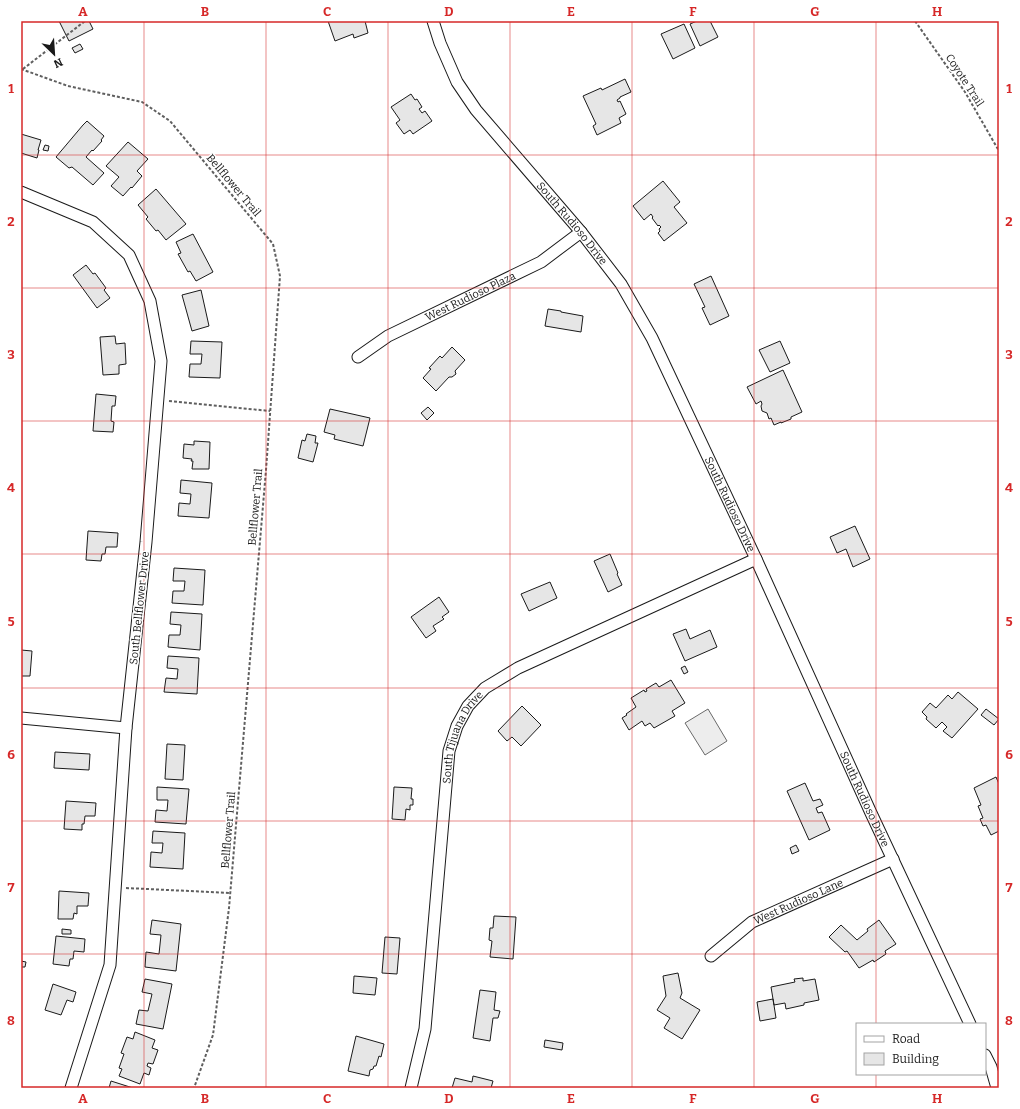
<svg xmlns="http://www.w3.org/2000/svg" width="1020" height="1109" font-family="Bitter,serif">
	<rect width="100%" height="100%" fill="#fff"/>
	<!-- built -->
	<path fill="#ededed" stroke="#6a6a6a" d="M708,709l19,32 -22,14 -20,-32z"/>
	<!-- building -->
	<path fill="#e6e6e6" stroke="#1a1a1a" d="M59,21h30l4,8 -24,12z
		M328,21h37l3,12 -14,5 -1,-4 -18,7z
		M697,21h13l8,16 -18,9 -10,-22z
		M684,24l11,24 -22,11 -12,-25z
		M80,44l3,5 -8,4 -3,-5z
		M625,79l6,13 -11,5v1l-3,2 1,2 2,-1 6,13 -7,4 2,5 -24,12 -4,-9 3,-2 -13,-28 18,-8 1,2z
		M411,94l4,6 2,-1 5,8 -3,2 3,4 3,-2 7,10 -19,13 -3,-4 -6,4 -8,-11 4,-3 -9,-13z
		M87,121l17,15 -3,4 1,1 -9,10 -1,-1 -6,7 18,16 -11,12 -21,-18 -3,1 -13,-11 27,-32z
		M21,134l20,6 -3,10h1l-2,8 -16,-5z
		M128,142l20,17 -11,12 5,5 -10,12 -1,-1 -8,9 -12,-10 8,-9 -13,-11z
		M45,145l4,1 -1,5 -5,-1z
		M663,181l17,21 -6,5 13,16 -23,18 -6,-8 2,-2 -1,-2 2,-2 -2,-2 -1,1 -6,-8 1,-1 -2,-3 -7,6 -11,-14z
		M156,189l30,35 -20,16 -8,-10 -2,1 -10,-12 2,-2 -10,-12z
		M193,234l20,38 -17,9 -6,-10 -2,1 -10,-18 3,-1 -5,-11z
		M86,265l7,9 2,-1 11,15 -2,2 6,8 -13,10 -24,-33z
		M711,276l18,40 -19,9 -8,-17 3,-1 -11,-23z
		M201,290l8,36 -17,5 -10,-36z
		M548,309l13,2v1l22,4 -2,16 -36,-6z
		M115,336l1,8 9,-1 1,21 -7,1v9l-16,1 -3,-38z
		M191,341l31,1 -2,36 -31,-1 1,-13h11l1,-10h-12z
		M780,341l10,22 -20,9 -11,-22z
		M452,347l13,13 -10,11 1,3 -4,3h-3l-13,14 -13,-13 8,-9 -2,-1 11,-12 2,2z
		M783,370l19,42 -11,5v2l-10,4v-1l-7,3 -3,-7 -2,1 -2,-6 -5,-2 -1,-5 1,-2 -1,-3 -5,3 -9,-17z
		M96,394l20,2 -1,10h-3l-1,15 3,1 -1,10 -20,-1z
		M428,407l6,6 -7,7 -6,-7z
		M330,409l40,9 -7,28 -29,-7 1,-4 -11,-3z
		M307,434l9,2 -1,7h3l-5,19 -15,-4 4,-18 3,1z
		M194,441l16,1 -1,27h-17l1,-8h-2l1,-2 -9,-1 1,-14 10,1z
		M181,480l31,3 -3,35 -31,-2 1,-13 11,1 1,-10 -11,-1z
		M855,526l15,33 -17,8 -7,-18 -9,4 -7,-16z
		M88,531l30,2 -1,14h-11l-1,7h-3l-1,7 -15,-1z
		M610,554l8,19 -1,1 5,11 -14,7 -14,-31z
		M174,568l31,2 -2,35 -31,-2 1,-12h11l1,-10h-12z
		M550,582l7,16 -28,13 -8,-17z
		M439,597l10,15 -7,5 2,2 -11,7 3,5 -10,7 -15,-21z
		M171,612l31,2 -2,36 -32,-3 1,-12h11l1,-10 -11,-1z
		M686,629l4,10 20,-9 7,17 -32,14 -12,-27z
		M21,650l11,1 -2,25h-9z
		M168,656l31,2 -2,36 -33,-2 2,-14 11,1 1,-10 -11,-1z
		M685,666l3,6 -4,2 -3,-6z
		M671,680l14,23 -13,8 3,5 -21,12 -4,-5 -5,3 -3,-5 -13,9 -7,-12 5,-3 -1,-1 10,-7 -5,-9 13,-8 1,2 2,-1 -1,-2 10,-6 3,4z
		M958,692l20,17 -26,29 -9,-7 4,-4 -5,-5 -6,6 -10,-9 1,-2 -5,-5 8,-9 6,5 12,-13 4,4z
		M522,706l19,19 -20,21 -9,-9 -5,4 -9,-10z
		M986,709l13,10 -5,6 -13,-10z
		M167,744l18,1 -2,35 -18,-1z
		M55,752l35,2 -1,16 -35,-2z
		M996,777l3,7v47l-8,4 -5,-10 -3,1 -3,-7 3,-1 -5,-12 3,-1 -7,-17z
		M805,783l8,18 7,-2 3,6 -7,3 2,5 4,-1 8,18 -21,10 -22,-49z
		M157,787l32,2 -3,35 -31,-2 1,-12 11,1 1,-11h-11z
		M394,787l18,1 -1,11h2v6h-3v5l-4,-1 -1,11 -13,-1z
		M66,801l30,2 -1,13h-10l-1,8h-2v6l-18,-1z
		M153,831l32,2 -2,36 -33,-2 1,-15 11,1 1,-10h-11z
		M796,845l3,6 -7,3 -2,-6z
		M59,891l30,2 -1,13h-11v8l-3,-1 -1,6h-15z
		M494,916l22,1 -3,42 -23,-2 2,-16 -3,-1 1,-12h3z
		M152,920l29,4 -5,47 -31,-4 1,-15 13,2 2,-19 -11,-1z
		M879,920l17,24 -11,7 1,3 -12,8 -1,-2 -14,8 -12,-17 -2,1 -16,-15 12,-12 16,15 11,-9 -1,-2z
		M62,929l9,1v4h-9z
		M56,936l29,3 -1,13 -10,-1 -1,8h-3l-1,7 -16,-2z
		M385,937l15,1 -3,36 -15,-1z
		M21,961l5,1 -1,5h-4z
		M678,973l4,20 -2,5 20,12 -18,29 -18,-11 6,-10 -13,-8 9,-14 -3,-20z
		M354,976l23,2 -2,17 -22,-2z
		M803,978v3l12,-2 4,21 -15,3v2l-18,4 -1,-6 -11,2 -3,-18 24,-5 -1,-3z
		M145,979l27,5 -9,45 -27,-5 3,-14 9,1 4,-17 -10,-2z
		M53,984l23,8 -3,10 -6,-2 -6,15 -16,-5z
		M480,990l16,2 -2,18 6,1 -2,7h-5l-3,23 -17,-3z
		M773,999l3,19 -16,3 -3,-19z
		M135,1032l20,8 -3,8 6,2 -5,14 -5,-1 -1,3 4,2 -2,7 -5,-2 -4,11 -21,-8 3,-7 -3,-1 5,-14 -3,-1 6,-16 6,2z
		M356,1036l28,8 -3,13 -2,-1 -3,10h-2l-1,3 -3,1 -1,6 -21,-5z
		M545,1040l18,3 -1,7 -18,-3z
		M473,1076l20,5 -2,7h-39l3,-10 17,4z
		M111,1081l22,7h-24z"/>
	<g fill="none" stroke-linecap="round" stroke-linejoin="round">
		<defs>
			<g id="street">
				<path id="s1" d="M433,21l7,22 17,39 19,28 105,122 40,52 31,54 104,221 115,254 99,211"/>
				<path d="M21,192l72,30 36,33 21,46 11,60 -15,181 -20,186 -16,237 -39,123"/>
				<path id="s2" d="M358,357l30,-21 153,-74 40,-30"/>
				<path d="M21,718l105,10"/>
				<path id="s3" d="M711,956l41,-34 141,-63"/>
				<path d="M985,1055l6,12 6,21"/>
				<path id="s4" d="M411,1088l14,-59 24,-278 8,-25 11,-20 17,-18 33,-20 238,-109"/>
			</g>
		</defs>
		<!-- street casing -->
		<use href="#street" stroke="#1a1a1a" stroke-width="13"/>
		<!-- path -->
		<path stroke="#5f5f5f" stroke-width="2" stroke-dasharray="3 2" stroke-linecap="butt" d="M915,21l50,71 34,59
			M21,69l47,17 74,16 28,19 103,123 7,32 -14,194 -37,438 -16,127 -19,53
			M23,69l62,-48
			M169,401l101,10
			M126,888l105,5"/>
		<!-- street -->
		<use href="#street" stroke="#fff" stroke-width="11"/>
	</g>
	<!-- grid -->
	<path fill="none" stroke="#d62828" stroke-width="1" stroke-opacity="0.55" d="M144,21v1067M266,21v1067M388,21v1067M510,21v1067M632,21v1067M754,21v1067M876,21v1003M21,155h978M21,288h978M21,421h978M21,554h978M21,688h978M21,821h978M21,954h978M876,1074v14"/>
	<g text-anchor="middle" stroke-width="3" stroke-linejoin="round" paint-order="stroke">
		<!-- street labels -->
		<g font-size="11" fill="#1a1a1a" stroke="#fff">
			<text transform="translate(965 80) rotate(57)" y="4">Coyote Trail</text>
			<text transform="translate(234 185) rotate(50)" y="4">Bellflower Trail</text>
			<text dy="4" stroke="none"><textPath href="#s1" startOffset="248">South Rudioso Drive</textPath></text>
			<text dy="4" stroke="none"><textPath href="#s2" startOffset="128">West Rudioso Plaza</textPath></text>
			<text dy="4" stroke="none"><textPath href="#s1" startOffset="572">South Rudioso Drive</textPath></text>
			<text transform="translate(255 507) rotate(-85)" y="4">Bellflower Trail</text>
			<text transform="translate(139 608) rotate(-84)" y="4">South Bellflower Drive</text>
			<text dy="4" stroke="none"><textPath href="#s4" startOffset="357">South Tijuana Drive</textPath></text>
			<text dy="4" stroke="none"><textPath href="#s1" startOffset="896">South Rudioso Drive</textPath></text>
			<text transform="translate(228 830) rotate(-85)" y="4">Bellflower Trail</text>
			<text dy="4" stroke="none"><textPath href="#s3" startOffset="104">West Rudioso Lane</textPath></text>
		</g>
	</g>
	<!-- border -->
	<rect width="1020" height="1109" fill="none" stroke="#ffffff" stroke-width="44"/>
	<!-- legend -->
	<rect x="856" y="1023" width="130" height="52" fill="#ffffff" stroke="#a3a3a3"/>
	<rect x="864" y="1036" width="20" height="6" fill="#ffffff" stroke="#a3a3a3"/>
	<text x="892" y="1043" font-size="12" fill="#1a1a1a">Road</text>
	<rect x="864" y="1053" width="20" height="12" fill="#e6e6e6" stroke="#a3a3a3"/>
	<text x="892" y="1063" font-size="12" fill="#1a1a1a">Building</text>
	<!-- north arrow -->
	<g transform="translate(54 54) rotate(155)" stroke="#ffffff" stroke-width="3" paint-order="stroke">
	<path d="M0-3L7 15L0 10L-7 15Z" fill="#1a1a1a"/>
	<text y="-6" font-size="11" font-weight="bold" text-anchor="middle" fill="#1a1a1a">N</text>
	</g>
	<rect x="22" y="22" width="976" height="1065" fill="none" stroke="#d62828" stroke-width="1.5"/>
	<g font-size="13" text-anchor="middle" font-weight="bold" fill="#d62828">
		<text x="83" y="16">A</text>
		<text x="205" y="16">B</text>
		<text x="327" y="16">C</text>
		<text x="449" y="16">D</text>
		<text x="571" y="16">E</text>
		<text x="693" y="16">F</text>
		<text x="815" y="16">G</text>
		<text x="937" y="16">H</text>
		<text x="11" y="93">1</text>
		<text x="1009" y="93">1</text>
		<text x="11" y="226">2</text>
		<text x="1009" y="226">2</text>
		<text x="11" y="359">3</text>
		<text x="1009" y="359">3</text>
		<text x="11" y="492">4</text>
		<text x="1009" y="492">4</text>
		<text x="11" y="626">5</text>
		<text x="1009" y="626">5</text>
		<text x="11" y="759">6</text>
		<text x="1009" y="759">6</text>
		<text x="11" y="892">7</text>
		<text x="1009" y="892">7</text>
		<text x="11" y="1025">8</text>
		<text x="1009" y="1025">8</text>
		<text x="83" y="1103">A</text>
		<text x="205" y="1103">B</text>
		<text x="327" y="1103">C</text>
		<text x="449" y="1103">D</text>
		<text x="571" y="1103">E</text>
		<text x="693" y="1103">F</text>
		<text x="815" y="1103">G</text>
		<text x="937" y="1103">H</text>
	</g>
</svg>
